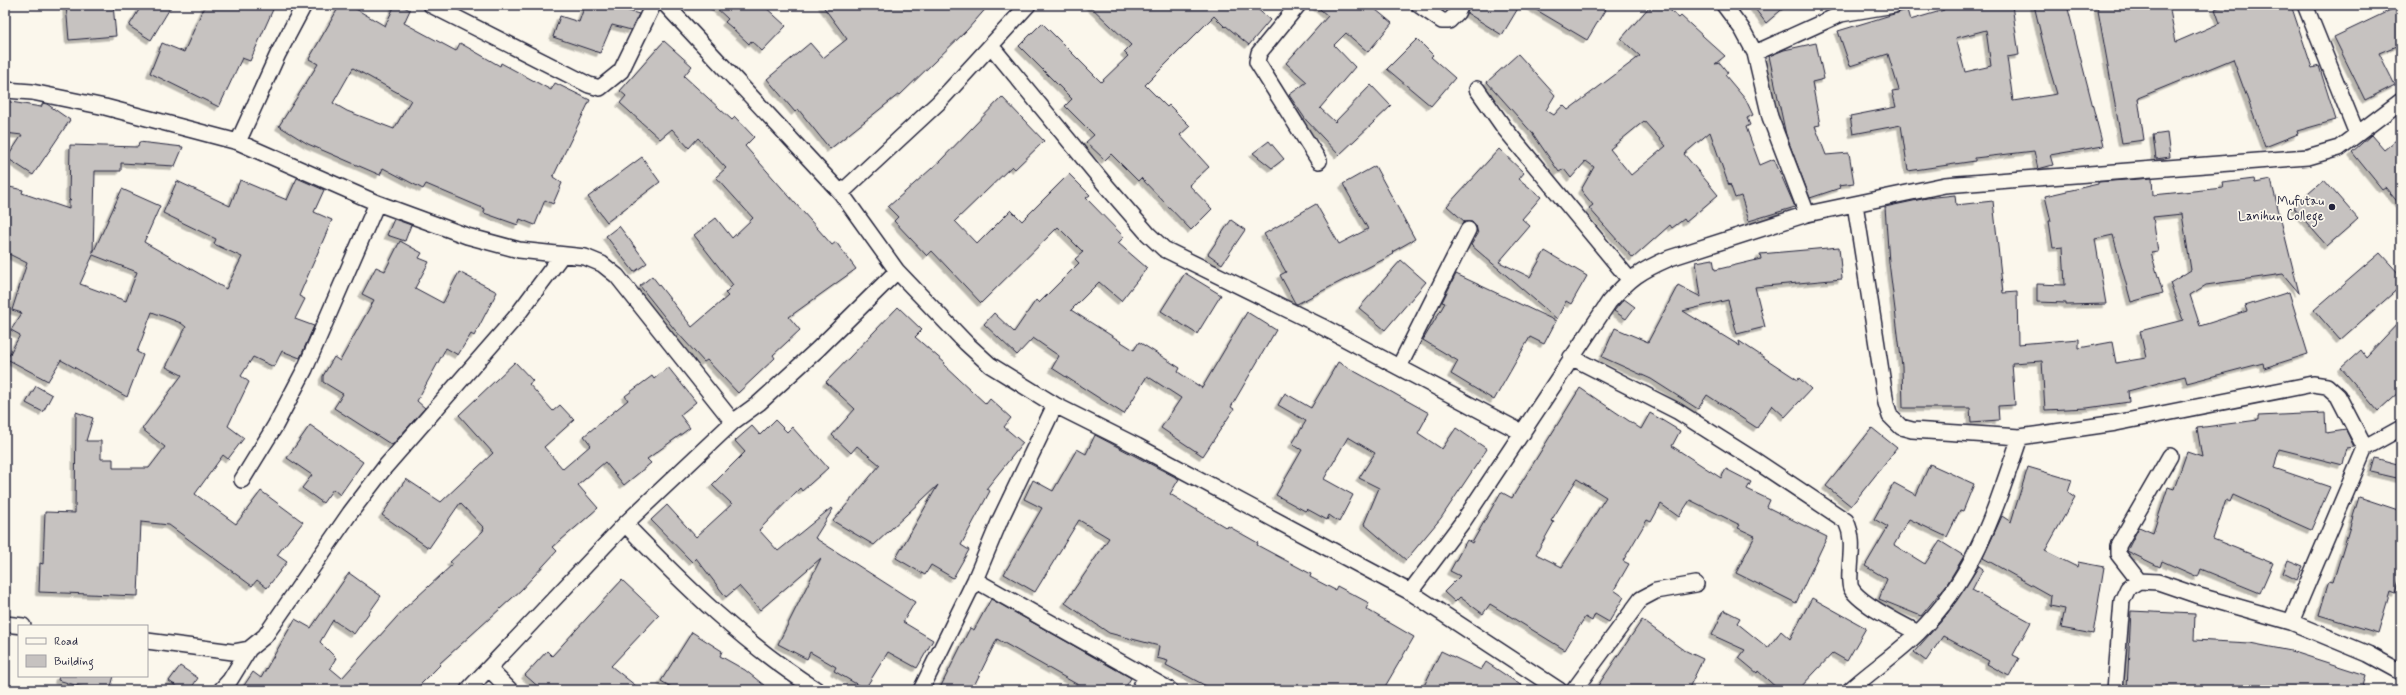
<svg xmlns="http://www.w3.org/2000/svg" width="2406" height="695" font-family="Mynerve,sans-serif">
	<defs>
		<filter id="shadow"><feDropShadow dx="-3.5" dy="3.5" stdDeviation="0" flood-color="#0004"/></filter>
	</defs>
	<rect width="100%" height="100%" fill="#fbf7ec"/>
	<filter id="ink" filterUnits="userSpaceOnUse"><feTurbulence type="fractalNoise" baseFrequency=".025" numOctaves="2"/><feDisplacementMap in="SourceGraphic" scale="8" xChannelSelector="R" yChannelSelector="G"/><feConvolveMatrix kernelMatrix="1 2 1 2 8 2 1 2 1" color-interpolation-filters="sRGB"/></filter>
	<g filter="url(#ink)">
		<!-- building -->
		<path fill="#c6c2c0" stroke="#22223b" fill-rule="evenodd" filter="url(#shadow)" d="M66,5h47l3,31 -47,4z
			M142,5h30l-21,35 -22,-14z
			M205,5h70l-25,56 -8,-3 -23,49 -69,-34 12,-30 22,9z
			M340,5h9l36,21 10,-21h5l10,5 -6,13 52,28 4,-8 40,23 1,-3 50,27 4,-7 35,17 -37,77 9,6 -9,21 -8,-4 -10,25 -15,-6 -2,6 -34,-12 1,-4 -59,-25 -3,5 -40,-21 -3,7 -72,-31 -29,-18 39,-62 -9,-5zM353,68l58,32 -17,29 -47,-18 -14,-8z
			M585,5h35l-1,3 20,6 -8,16 -19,-5 -12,28 -47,-16 7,-21 19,6z
			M713,5h50l23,21 -24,25 -11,-10 -2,3 -18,-17 -6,-5 3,-3z
			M822,5h167l-22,25 -67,65 -1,-1 -69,55 -32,-40 -3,3 -28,-33 43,-36 13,15 24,-19z
			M1089,5h164l17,15 -21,25 -23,-19 -1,1 -11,-11 -69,69 22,22 2,-2 21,21 -10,9 29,32 -20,18 23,24 -21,21 -50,-52 -3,3 -27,-27 -6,6 -19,-18 8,-7 -29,-29 7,-7 -53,-53 23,-23 59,59 27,-26 -4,-4 7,-7z
			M1315,5h55l22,18 -24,29 -22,-19 -12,12 21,22 -35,41 15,14 36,-37 20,21 -52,49 -33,-35 -17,-25 18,-13 -21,-19 42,-47z
			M1470,5h50l-18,30 -35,-22z
			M1528,5h80l-21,35z
			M1651,5h13l15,13 2,-2 44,40 -10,8 5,-1 8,10 -3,2 21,25 7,15 -6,3 3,7 -4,2 14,38 14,-6 21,48 -46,14 -8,-25 -6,2 -5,-14 -1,2 -19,-54 -26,22 34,41 -32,27 -2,-3 -12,9 -2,-3 -37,33 -44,-50 4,-3 -12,-15 13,-23 -8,-6 -15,17 -7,-9 -5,3 -26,-38 -46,-52 31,-28 37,41 -9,15 8,5 9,-10 5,5 72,-54 -19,-17zM1644,121l22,25 -35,29 -21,-26z
			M1752,5h35l-21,18z
			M1955,5h57l7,50 -12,2 6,44 44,-7 -10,-34 -13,-55h33l36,141 -53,9 3,10 -15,4 -4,-18 -59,7v3l-67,10 -7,-46 -48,9 -3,-18 46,-9 -4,-16 7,-1 -11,-36 -38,12 -12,-35 69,-21 3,10 34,-10v-2zM1986,30l5,36 -26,6 -9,-34z
			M2097,5h72l7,37 44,-19 -5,-14 11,-4h65l21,63 7,-2 17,54 -39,11 1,3 -33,13 -32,-88 -95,39 6,42 -22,3z
			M2401,5v39l-22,9 16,32 -30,15 -31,-63z
			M1417,39l16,16 -2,2 24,21 -24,28 -44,-37z
			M664,41l28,25 -8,10 48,44 3,-3 19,20 -9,9 87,99 4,-3 20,27 -67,48 11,13 -27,25 2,3 -37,35 -31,-33 -3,2 -29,-32 -35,-44 12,-10 40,51 36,-31 -3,-3 8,-8 -39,-50 22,-17 16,20 21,-20 -37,-41 10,-9 -28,-30 -9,10 -17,-19 -12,10 -40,-36 6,-7 -6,-5z
			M1816,43l8,36 -12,3 8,43 -5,1 11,29 23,-2 5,30 -15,2 1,3 -30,10 -24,-63 -17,-79 15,-6z
			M1002,97l42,44 -29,28 -3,-3 -57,55 22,23 34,-34 11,11 47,-47 21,21 -4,3 38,39 -6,6 29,25 -26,33 -22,-19 -28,28 63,40 5,-8 41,26 -2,4 24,16 45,-76 29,18 -45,77 3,2 -31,47 -42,-28 20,-30 -34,-22 -23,38 -72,-46 7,-12 -26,-18 -16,17 -33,-31 10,-11 20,19 22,-32 3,3 40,-40 -4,-4 8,-7 -25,-25 -77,76 -49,-52 -5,5 -33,-35 4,-4 -10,-10 52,-46z
			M5,101l36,6 2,-4 4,1 23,16 -37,55 -26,-17 15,-23 -17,-2z
			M2167,133l3,24 -14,2 -3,-24z
			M2371,135l13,15 17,-14v70l-16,-19 -3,2 -30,-37z
			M1269,141l15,18 -12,9 -19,-15z
			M139,142l44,5 -8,19 -54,-3v8h-26l-2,82 29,-64 38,17 -16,36 82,47 16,-32 -28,-13 2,-5 -53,-26 14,-32 53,25 10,-26 47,20 10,-22 27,12 -10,22 18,8 -33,76 6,3 -10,20 19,7 -14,32 -18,-7 -8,16 -21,-10 -12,19 8,6 -21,44 16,12 -16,21 -5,-4 -28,39 41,30 25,-33 42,31 -26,33 10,7 -20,26 -10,-8 -5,6 -83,-61 -28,-3 -3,74 -99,-4 1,-29 3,1 2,-52 30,1 1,-101 17,6 -7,23h15v18h12v9h36l16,-21 -23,-18 40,-54 -16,-8 20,-40 -5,-4 -29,-11 -15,40 6,3 -16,42 -66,-37 -13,21 -41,-22 13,-24 -9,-5 11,-17 -10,-3 15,-47 -22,-11v-66l18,4 -1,3 47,16v-9l2,1 -2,-2 1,-54 68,2zM93,255l44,17 -11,29 -46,-17z
			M1499,149l25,24 -5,6 22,18 -19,22 8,7 -31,36 31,15 15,-26 42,25 -16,28 -5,-3 -9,18 -86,-74 7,-11 -2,-9 -4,-3h-7l-18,-16z
			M642,157l18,25 -53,40 -19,-25z
			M1375,166l40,73 -23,13 2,2 -97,50 -2,-1 -15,-28 6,-3 -22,-38 52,-30 23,40 29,-15 -25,-45z
			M2152,178l1,17 70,-7 -1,-5 32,-4 1,4 16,-3 28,113 -16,-19 -77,11 -16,10 10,31 47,-15 -2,-5 44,-14 19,62 -44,14 -1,-5 -76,20 -2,-7 -57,15 1,11 -42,6 -42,2 -3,-49 -30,2 3,42 -17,1 1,14 -28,2 -1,-14h-67l-1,-42 -13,-104 -4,-55 42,-9 28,-3 1,10 37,-4 10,92 14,-1 1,52 61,-5v9l33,-6 4,21 30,-5 -6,-27 43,-11 -13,-37 21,-13 -9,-56 -29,3 5,35 -7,1 12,40 -32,9 -18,-67 -18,4 11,65 -40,1v-2l-29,-1v-18l28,1 -2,-38 -10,1 -4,-27h2l-6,-25 53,-12v-2z
			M2324,180l34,39 -31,27 -34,-39z
			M394,219l17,6 -6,16 -18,-6z
			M1231,220l14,10 -23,34 -14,-10z
			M619,226l28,37 -13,9 -28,-36z
			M400,241l22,12 -3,5 10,4 -14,26 28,15 16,-31 38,20 -23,44 -3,-2 -13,21 -12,-7 -29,53 8,7 -33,37 -58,-37 9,-14 -20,-12v-6l11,-19 6,4 34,-61 -12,-6 14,-27 9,4z
			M1839,247l3,32 -87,8 10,40 -28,7 -9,-34 -45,11 57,35 -1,-5 59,39 1,-2 12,11 -26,28 -13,-12 -15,23 -50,-33 -9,14 -47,-30 -49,-22 13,-29 33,14 30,-57 23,12 -5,-35 17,-3 2,11 46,-11 -1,-5z
			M2380,253l21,23v10l-61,54 -26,-30z
			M1401,260l25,22 -41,48 -26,-22z
			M1185,273l36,22 -24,39 -36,-23z
			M1456,274l100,47 -12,23 -14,-7 -36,63 -43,-26 7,-13 -35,-21 22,-37 -3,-1z
			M1624,299l11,8 -9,12 -12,-8z
			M898,307l24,23 -7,7 30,26 -1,2 42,39 4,-5 21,19 -7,9 19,16 -37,46 4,2 -29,54 8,5 -16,28 -22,-13 -6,10 -29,-17 42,-73 -64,60 -41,-24 47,-56 -23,-19 -6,7 -19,-18 23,-26 -29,-27z
			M2401,320v70l-23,21 -37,-43 20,-18 5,7z
			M515,362l18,19 -4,3 24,27 7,-6 14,15 -30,27 19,22 28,-24 -7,-9 44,-36 -3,-4 27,-20 2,3 14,-12 28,35 -16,13 10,13 -43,31 4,4 -27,22 -19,-23 -27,23 20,23 -45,39 4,4 -36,39 -82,74 1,1 -25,25h-174l12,-18 8,6 34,-59 16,9 38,-55 32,23 -27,38 -21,-14 -13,22 16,16 -6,10 12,10 62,-69 49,-45 -3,-2 33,-31 1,-3 -24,-25 -31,45 -47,-33 24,-36 35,23 52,-49 -34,-38z
			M1338,362l91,51 -11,20 24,16 14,-21 31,21 -46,69 -35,42 -42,-36 15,-36 -20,-10 16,-25 -27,-16 -24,42 29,16 -14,27 -10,-7 -2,5 -20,-11 -2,2 -29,-16 26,-45 -10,-6 14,-23 -28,-16 7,-12 26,15z
			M36,386l16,9 -9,17 -17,-9z
			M1580,388l61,41 9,-16 30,18 -8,15 49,32 5,-9 25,13 -4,7 23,11 -3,7 60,30 -31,66 -60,-30 19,-37 -17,-8 2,-3 -50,-25 -11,17 -18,-13 -10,18 -4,-2 -24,41 6,3 -15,26 10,7 -15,25 -14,-8 -3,7 -7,-4 -20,33 -75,-46 -7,10 -23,-17 -5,5 -11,-10 16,-16 -10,-5 17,-31 5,3 29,-51 11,6zM1577,479l29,18 -44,70 -26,-13 18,-32 -3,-1z
			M2325,413l1,20 20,-3 8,17 -7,1 -4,17 -64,-16 -5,19 56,19 -19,43 -78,-35 -3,7 -4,-2 -13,39 60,24 -13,30 -59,-24 -3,8 -36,-16 -2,6 -33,-16 12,-24 14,6 15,-46 6,2 13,-37 15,5 -5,-29 61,-8v-4z
			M775,420l12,12 5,-5 36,41 -26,23 -2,-3 -41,42 19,21 53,-43 2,1 -18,29 100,64 -12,20 30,18 -16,28 -29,-16 -23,37 -31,-18 2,-4 -26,-15 -3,7 -29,-15 43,-86 -61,52 -21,-24 -13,11 -30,-39 -4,4 -41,-42 16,-15 29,32 36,-33 -20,-19 33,-33 -10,-11 17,-15 8,9z
			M310,425l53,37 -23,33 -7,-6 -10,14 -21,-15 10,-13 -25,-17z
			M1872,428l25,20 -46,58 -25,-20z
			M1095,435l84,44 -9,15 57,34 1,-2 30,17 -1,2 54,29 -1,3 25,13 2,-4 32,17 -3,6 48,28 -31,53h-169l-48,-25 2,-4 -11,-3 2,-12 -50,-13 -44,-30 44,-65 -30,-18 -44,72 -31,-18 38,-66 -18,-9 9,-19 20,11 24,-42 9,5z
			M2375,458l26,7v14l-30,-7z
			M1930,464l44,20 -11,27 -3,-1 -13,27 -38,-18 -15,26 31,19 15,-23 24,15 -17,28 -26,32 -42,-17 8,-20 -22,-13 23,-39 -14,-8 20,-36 22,12z
			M2028,467l44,13 -4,12 7,5 -30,54 32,16 1,-5 26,5 -11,67 -32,-6 4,-19 -15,-3 1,-10 -68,-38 19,-42 9,6z
			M2359,497l42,14v64l-6,19 -5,-2 -12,41 -59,-18 10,-34 4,1z
			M2288,560l15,6 -6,14 -14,-7z
			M1979,566l4,3 -11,21 59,32 -18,33 6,3 -10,18 -22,-12 2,-3 -46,-25 -17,25 -12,-9 31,-35z
			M622,580l37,35 -48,51 30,24h-99l-17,-15 22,-24 5,5z
			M1812,598l54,30 -19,33 -14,-8 -35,37h-19l-21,-19 -1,2 -18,-15 6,-8 -33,-15 12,-25 16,8 -3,5 31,25 13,-17 9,8z
			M991,599l140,79 -7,12h-37l-90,-51 -25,51h-33l31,-62 4,2z
			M2131,611l64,3 -1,26 56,3 41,8 75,24 -4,15 -235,-2z
			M1642,620l40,29 21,10 -15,31h-93z
			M692,632l30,19 -2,5 25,14 25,20h-94l-15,-9z
			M1441,651l40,19 5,-8 42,28h-106z
			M180,666l18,12 -8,12h-8l-13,-9z
			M59,676h55l-4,14h-18l-34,-10z"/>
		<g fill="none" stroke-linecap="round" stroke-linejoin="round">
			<defs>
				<path id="minor" d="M431,5l158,80 11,3 21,-17 32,-66
					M666,5l175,188 56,78 69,72 24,22 65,40 82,41 273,146 149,98
					M1298,5l-39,48 -2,9 62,99
					M1419,5l23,16h7l8,-8 4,-8
					M1724,5l18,24 13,24 15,64 37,97
					M2305,5l52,129
					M992,47l111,135 45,52 16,15 157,77 202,107
					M1755,53l86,-39 53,-9
					M1477,89l28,40 124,150
					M5,90l27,2 73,15 133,35 139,61 90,33 52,14 66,7 17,7 15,12 116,146
					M238,142l40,-88 26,-49
					M841,193l97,-90 90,-98
					M1855,204l31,199 4,13 11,11 11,3 108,7 96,-14 197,-39 14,2 11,10 27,52
					M1571,357l106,54 76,48 93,62c8,17 5,31 4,49 0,4 -1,14 1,18 8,16 51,36 67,45
					M1399,367l69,-137
					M242,480l33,-54 30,-57 72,-166
					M625,524c59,61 119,120 192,166
					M975,580l195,110
					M2139,581l-21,-27v-8l52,-90
					M1410,592l54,-72 145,-218c21,-24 31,-31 61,-44l137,-44 138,-29 363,-28 31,-9 62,-47
					M2291,622l74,-174 36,-20
					M5,624l18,2
					M147,641l86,11 16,-3
					M489,669l21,21
					M221,690l9,-10 19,-31 16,-13 85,-123 35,-46 130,-149 47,-63
					M468,690l157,-166 108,-102 26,-19 59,-54 79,-78
					M921,690l54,-110 25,-60 55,-115
					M1139,690l7,-13
					M1574,690l67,-91 15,-8 40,-7
					M1850,690c22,-20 47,-36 68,-57 57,-56 77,-123 102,-196
					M2115,690l7,-89 6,-13 11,-7 19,1 38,13 95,27 77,32 33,18"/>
			</defs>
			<!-- minor casing -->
			<use href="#minor" stroke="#22223b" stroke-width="18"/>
			<!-- minor -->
			<use href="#minor" stroke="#fbf7ec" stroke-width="15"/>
		</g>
	</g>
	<!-- markers -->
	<circle fill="#22223b" stroke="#fbf7ec" stroke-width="1.5" cx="2332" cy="207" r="4"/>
	<g text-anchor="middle" stroke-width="3.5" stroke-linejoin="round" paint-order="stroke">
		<!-- poi labels -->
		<g font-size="13" fill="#22223b" stroke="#fbf7ec" text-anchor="end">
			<text x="2324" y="205">Mufutau<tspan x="2324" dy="15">Lanihun College</tspan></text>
		</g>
	</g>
	<!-- margin -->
	<rect width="2406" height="695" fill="none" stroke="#fbf7ec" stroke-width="20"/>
	<rect x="10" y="10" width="2386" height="675" fill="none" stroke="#22223b" stroke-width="1.5" filter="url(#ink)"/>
	<!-- legend -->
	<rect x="18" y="625" width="130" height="52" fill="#fbf7ec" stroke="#a4a2a5"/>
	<rect x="26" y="638" width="20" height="6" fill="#fbf7ec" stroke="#a4a2a5"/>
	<text x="54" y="645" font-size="12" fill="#22223b">Road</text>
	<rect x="26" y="655" width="20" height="12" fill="#c6c2c0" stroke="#a4a2a5"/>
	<text x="54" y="665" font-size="12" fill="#22223b">Building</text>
</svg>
